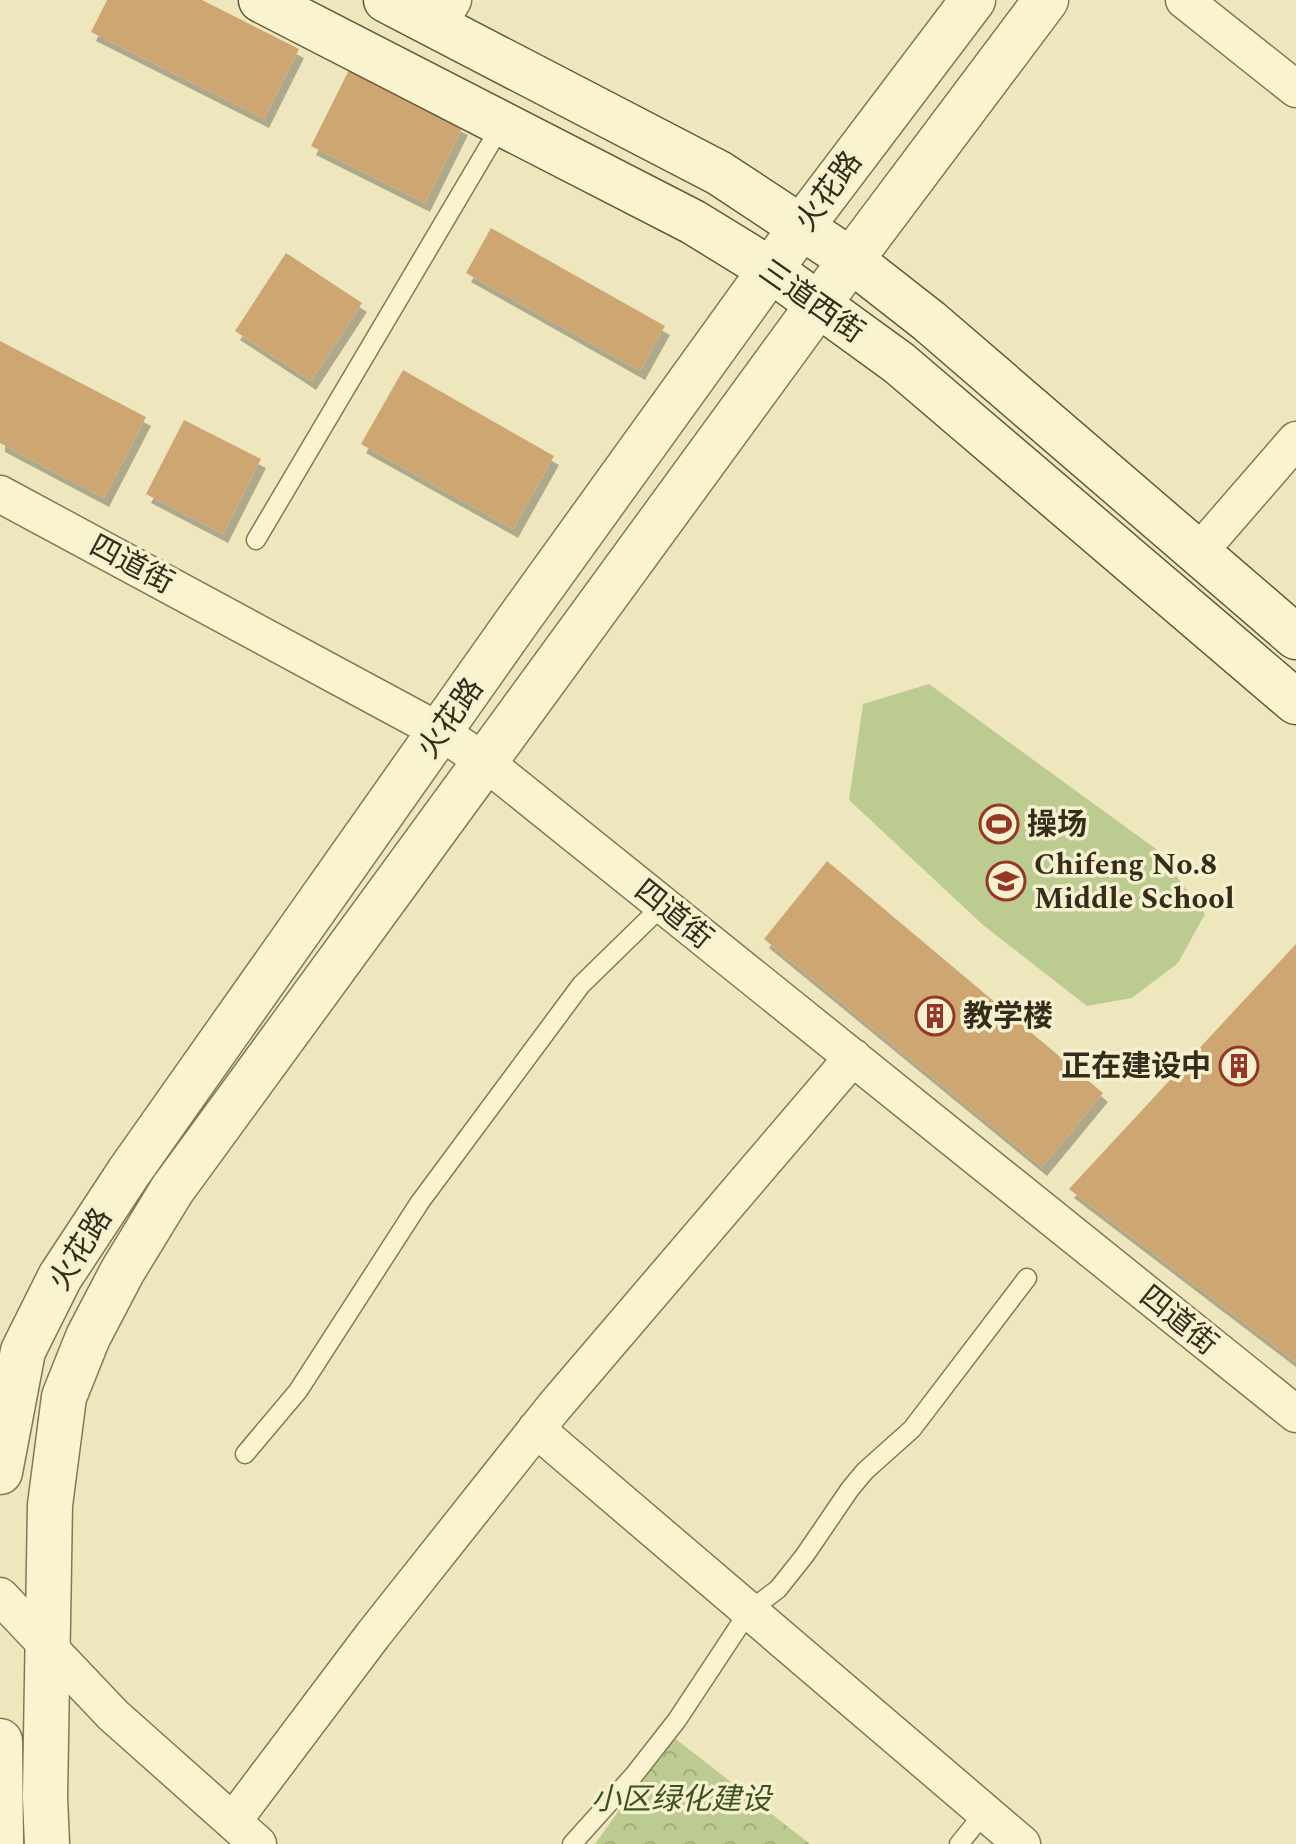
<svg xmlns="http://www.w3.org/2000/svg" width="1296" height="1844" font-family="Spectral,'Noto Sans SC',serif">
	<defs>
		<pattern id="forest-crowns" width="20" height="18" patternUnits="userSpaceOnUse" patternTransform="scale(2)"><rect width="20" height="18" fill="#bccc91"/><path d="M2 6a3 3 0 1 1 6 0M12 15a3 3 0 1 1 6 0" fill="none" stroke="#a2af7c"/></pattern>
		<filter id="shadow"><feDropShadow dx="5" dy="9" stdDeviation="0" flood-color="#0004"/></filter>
	</defs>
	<rect width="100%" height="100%" fill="#eee7bd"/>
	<!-- green -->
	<path fill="#bccc91" d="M929,684l227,165 49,65 -27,49 -46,35 -45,8 -104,-81 -134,-125 14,-96z"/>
	<!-- forest -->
	<path fill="url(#forest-crowns)" d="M672,1736l138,108h-215z"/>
	<!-- building -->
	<path fill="#cda672" filter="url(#shadow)" d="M107,0h95l97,49 -35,70 -173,-87z
		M349,70l114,56 -38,77 -114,-57z
		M491,228l174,98 -25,45 -174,-98z
		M286,253l76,50 -51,78 -76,-50z
		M0,341l146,76 -42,81 -104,-55z
		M403,370l151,86 -41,73 -152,-85z
		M184,420l77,39 -38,75 -77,-40z
		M827,861l276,232 -61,74 -278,-228z
		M1296,944v418l-227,-173z"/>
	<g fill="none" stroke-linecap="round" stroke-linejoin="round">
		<defs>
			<path id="service" d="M256,540l246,-416
				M245,1454l53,-63 122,-189 161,-217 82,-80
				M572,1844l62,-69 43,-55 72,-109 29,-22 27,-34 45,-66 15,-18 47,-42 115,-151
				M959,1844l26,-32"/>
			<path id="minor" d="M1184,0l112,89
				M438,27l15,-27
				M0,494l441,238 44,30 811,652
				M1198,553l98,-113
				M536,1429l486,415
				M0,1596l113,119 145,129
				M233,1821l140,-186 181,-228 299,-350"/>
			<path id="tertiary" d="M0,1472l23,-121 37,-74 69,-105 387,-549 286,-397 171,-226
				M0,1741l1,103
				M47,1844l-2,-47 5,-292 14,-108 24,-60 34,-65 50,-82 679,-930 195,-260"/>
			<path id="secondary" d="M261,0l432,222 78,48 128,93 397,339
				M386,0l333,173 132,87 78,61 367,316"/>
		</defs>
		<!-- service casing -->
		<use href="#service" stroke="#867756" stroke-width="21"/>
		<!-- minor casing -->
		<use href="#minor" stroke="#867756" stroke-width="39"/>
		<!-- tertiary casing -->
		<use href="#tertiary" stroke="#867756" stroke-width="47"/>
		<!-- secondary casing -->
		<use href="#secondary" stroke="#67583a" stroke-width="47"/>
		<!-- service -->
		<use href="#service" stroke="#f9f3d0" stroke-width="18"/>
		<!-- minor -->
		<use href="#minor" stroke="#f9f3d0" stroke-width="36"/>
		<!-- tertiary -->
		<use href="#tertiary" stroke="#f9f3d0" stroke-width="44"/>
		<!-- secondary -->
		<use href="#secondary" stroke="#f9f3d0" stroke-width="44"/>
	</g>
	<!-- icons -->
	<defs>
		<symbol id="stadium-ring" viewBox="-11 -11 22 22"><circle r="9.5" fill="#f5f0cd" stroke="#953626" stroke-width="1.5"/><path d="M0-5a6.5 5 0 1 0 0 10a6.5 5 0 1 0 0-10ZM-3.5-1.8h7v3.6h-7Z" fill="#953626"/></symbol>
		<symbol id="school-ring" viewBox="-11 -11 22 22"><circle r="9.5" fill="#f5f0cd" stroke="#953626" stroke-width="1.5"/><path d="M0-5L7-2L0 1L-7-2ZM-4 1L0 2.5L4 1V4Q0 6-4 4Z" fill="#953626"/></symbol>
		<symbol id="building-ring" viewBox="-11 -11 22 22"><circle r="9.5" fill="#f5f0cd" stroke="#953626" stroke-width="1.5"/><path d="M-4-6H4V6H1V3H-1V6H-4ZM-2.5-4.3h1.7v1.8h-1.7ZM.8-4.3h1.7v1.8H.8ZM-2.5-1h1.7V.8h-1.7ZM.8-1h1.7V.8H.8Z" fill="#953626"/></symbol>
	</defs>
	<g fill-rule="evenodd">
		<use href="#stadium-ring" x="977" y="802" width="44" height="44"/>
		<use href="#school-ring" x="984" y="859" width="44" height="44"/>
		<use href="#building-ring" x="913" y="994" width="44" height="44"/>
		<use href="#building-ring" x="1217" y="1044" width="44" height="44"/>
	</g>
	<g text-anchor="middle" stroke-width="7" stroke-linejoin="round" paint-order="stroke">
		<!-- street labels -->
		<g font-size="30" fill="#352c1b" stroke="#f5f0cd">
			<text transform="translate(828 191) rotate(-54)" y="10">火花路</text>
			<text transform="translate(812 301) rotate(35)" y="10">三道西街</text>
			<text transform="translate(132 564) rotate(28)" y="10">四道街</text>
			<text transform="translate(450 718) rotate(-55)" y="10">火花路</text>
			<text transform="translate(674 914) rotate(39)" y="10">四道街</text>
			<text transform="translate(80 1249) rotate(-58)" y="10">火花路</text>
			<text transform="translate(1179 1320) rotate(39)" y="10">四道街</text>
		</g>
		<!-- poi labels -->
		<g font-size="30" font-weight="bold" fill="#352c1b" stroke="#f5f0cd" text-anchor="start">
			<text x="1027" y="834">操场</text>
			<text x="1034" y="874">Chifeng No.8<tspan x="1034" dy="34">Middle School</tspan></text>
			<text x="963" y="1026">教学楼</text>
			<text x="1211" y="1076" text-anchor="end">正在建设中</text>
		</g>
		<!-- park labels -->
		<g font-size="30" font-style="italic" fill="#3e5221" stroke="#f5f0cd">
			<text x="681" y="1809">小区绿化建设</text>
		</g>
	</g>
</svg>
